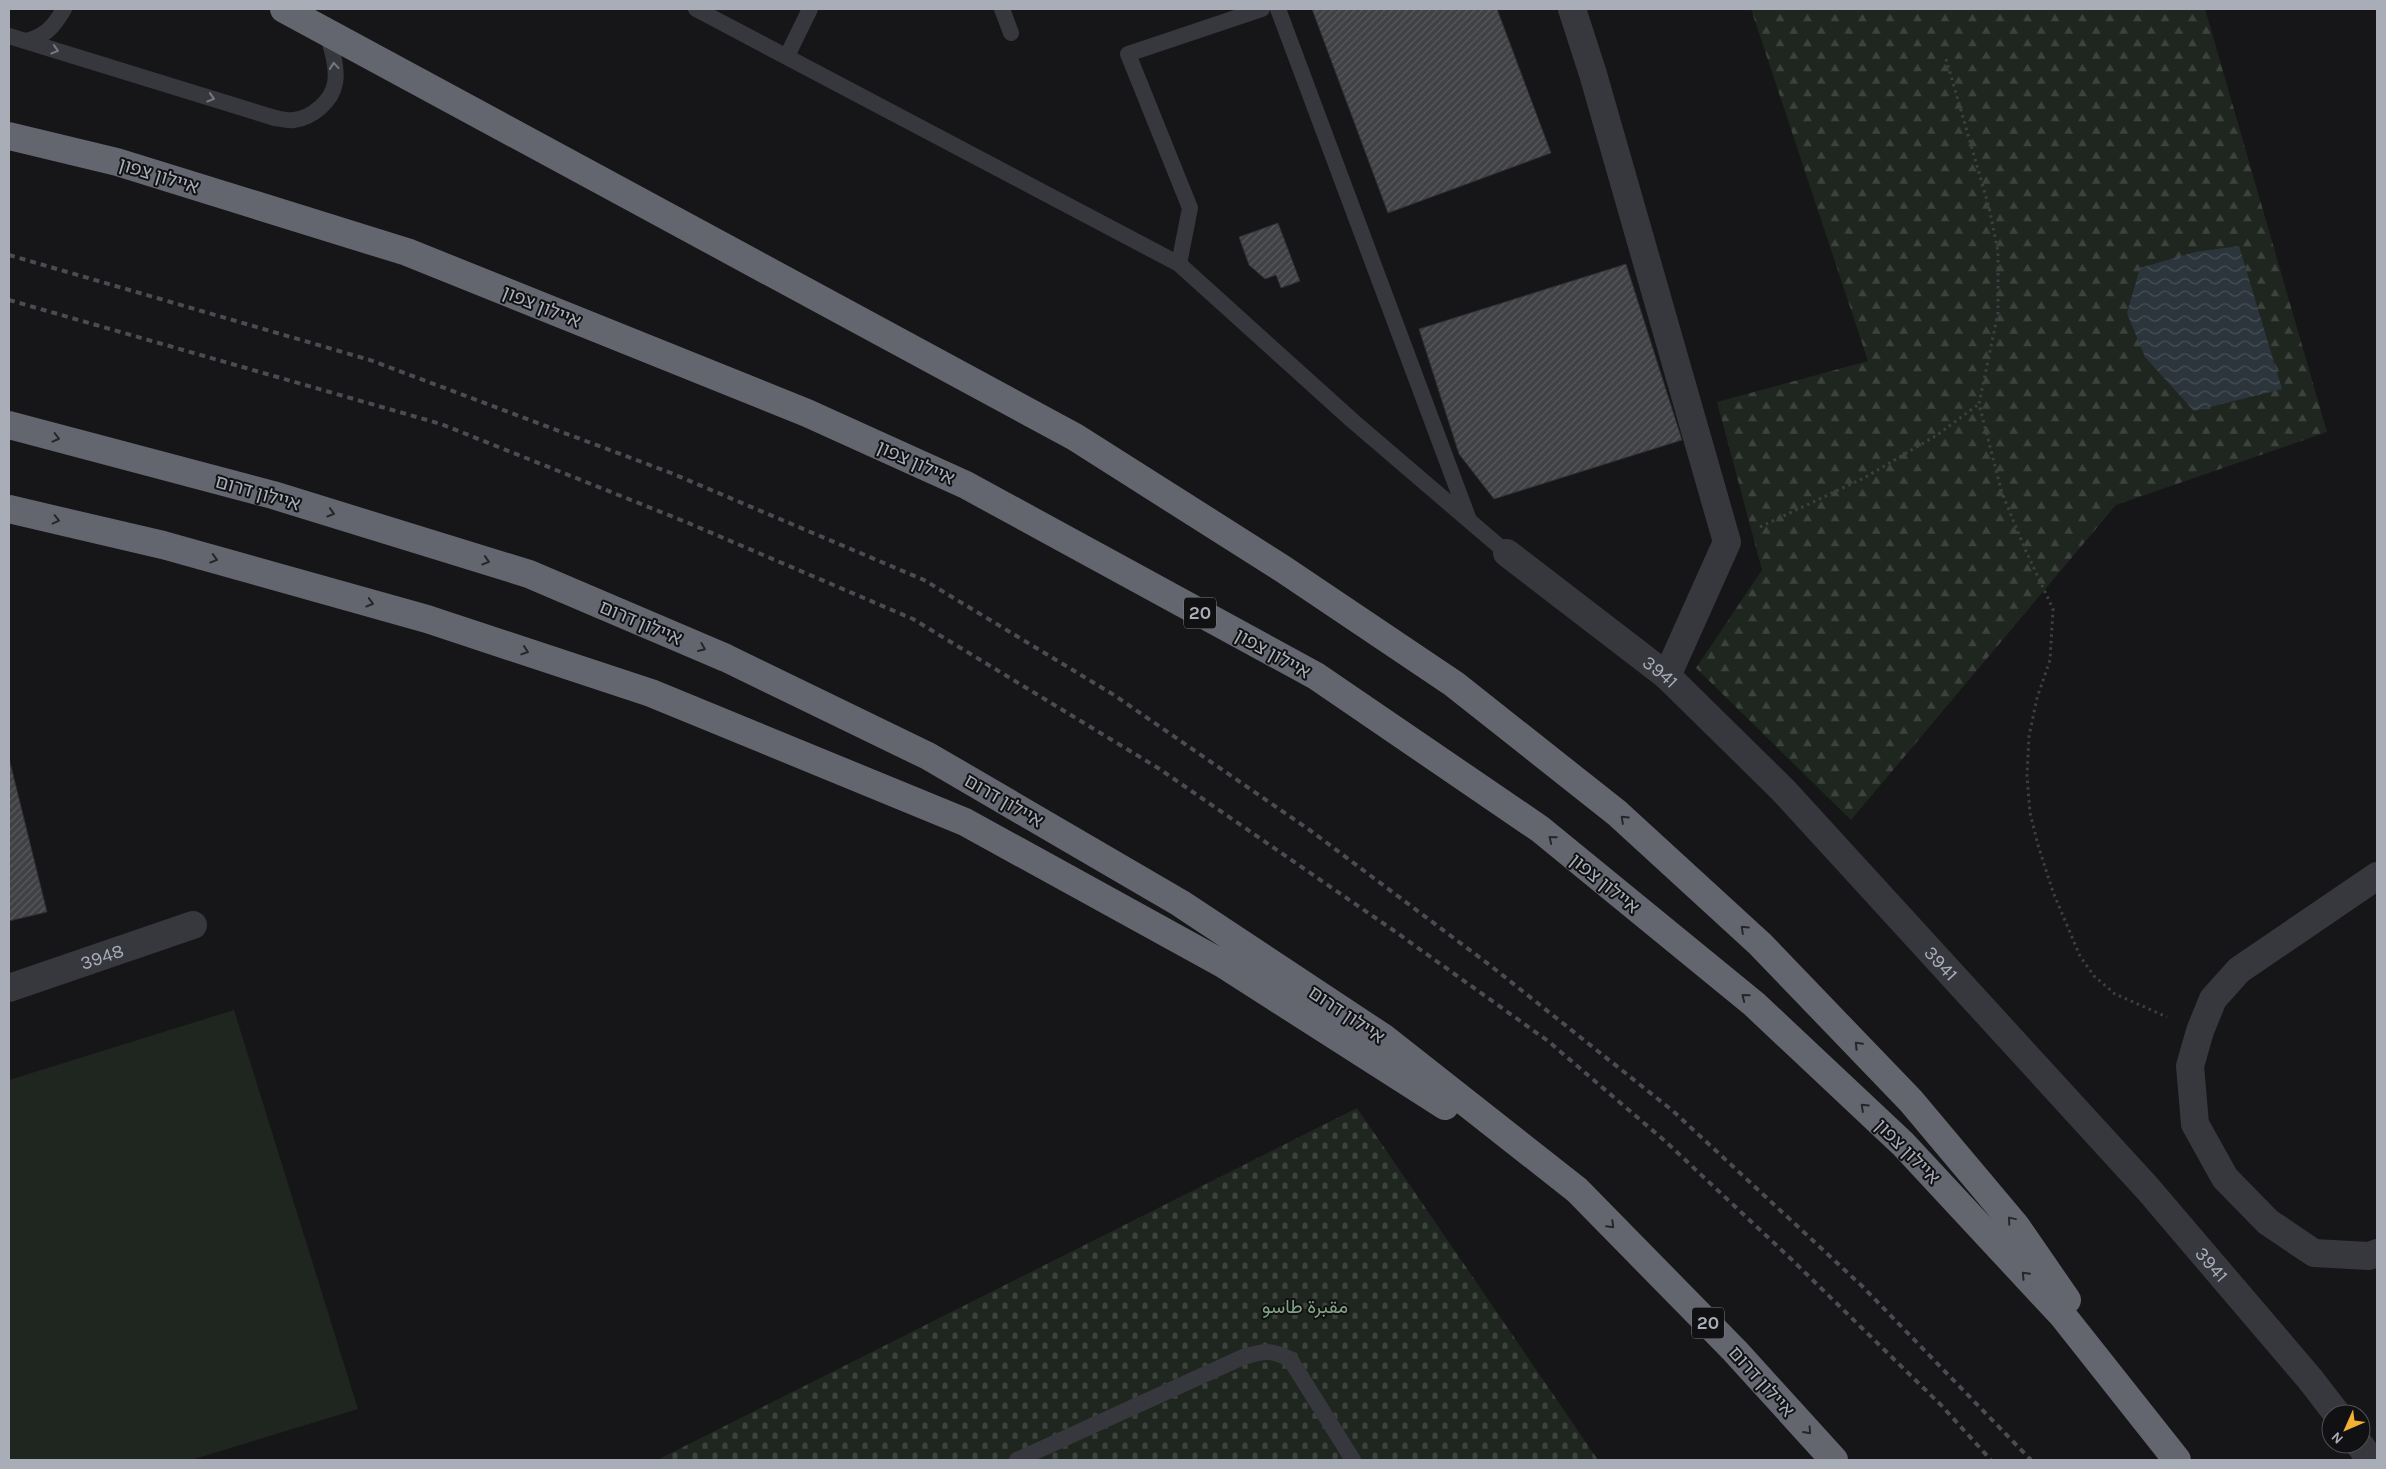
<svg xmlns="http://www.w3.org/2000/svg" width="2386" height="1469" font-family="Karla,Vazirmatn,'Noto Sans Hebrew',sans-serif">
	<defs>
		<pattern id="forest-firs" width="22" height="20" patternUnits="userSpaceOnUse" patternTransform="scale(1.25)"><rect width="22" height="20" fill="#1e261f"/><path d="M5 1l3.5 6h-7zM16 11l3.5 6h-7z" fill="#3c433d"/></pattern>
		<pattern id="cemetery-stones" width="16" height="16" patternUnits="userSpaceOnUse" patternTransform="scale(1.25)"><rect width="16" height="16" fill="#1e261f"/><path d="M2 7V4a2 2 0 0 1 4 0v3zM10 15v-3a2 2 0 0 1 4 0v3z" fill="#3c433d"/></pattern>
		<pattern id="water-waves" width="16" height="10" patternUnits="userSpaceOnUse" patternTransform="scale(1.25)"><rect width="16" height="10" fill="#2c353c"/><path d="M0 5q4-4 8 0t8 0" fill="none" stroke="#485056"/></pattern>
		<pattern id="building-hatch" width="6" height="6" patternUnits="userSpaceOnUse" patternTransform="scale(1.25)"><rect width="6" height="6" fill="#404145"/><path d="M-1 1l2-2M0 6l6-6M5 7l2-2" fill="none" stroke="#595a5e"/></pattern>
	</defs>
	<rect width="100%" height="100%" fill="#161618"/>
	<!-- forest -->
	<path fill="url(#forest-firs)" d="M1751,9h454l122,423 -211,73 -265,315 -155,-152 66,-98 -45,-168 151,-41z"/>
	<!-- cemetery -->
	<path fill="url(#cemetery-stones)" d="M1357,1108l241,352h-941z"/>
	<!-- pitch -->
	<path fill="#1e261f" d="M234,1010l124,399 -167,51h-182v-380z"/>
	<!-- water -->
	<path fill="url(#water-waves)" d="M2239,246l43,143 -88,22 -49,-54 -18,-44 13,-45 55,-16z"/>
	<!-- building -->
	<path fill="url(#building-hatch)" stroke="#303034" d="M1312,9h185l54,144 -163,60z
		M1278,223l22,58 -19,7 -5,-13 -11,4 -16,-14 -10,-28z
		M1626,264l56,176 -188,59 -35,-45 -40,-125z
		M9,758l38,154 -38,9z"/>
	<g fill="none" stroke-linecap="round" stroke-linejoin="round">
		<!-- path -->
		<path stroke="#3d3f44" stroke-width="3" stroke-dasharray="2.5 4" stroke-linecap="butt" d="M1946,59l43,148 9,45v61l-19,91 23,89 23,56 28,60 -3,51 -13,38 -8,38 -2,40 3,37 8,32 15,47 27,64 14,20 21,18 52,23
			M1760,527l104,-49 73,-43 42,-31"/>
		<!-- lane -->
		<path stroke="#37383d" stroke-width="16" d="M696,9l483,255 175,158 153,131
			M1002,9l9,24
			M1278,9l191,511
			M9,36l266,82c6,1 13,3 19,2 18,-2 38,-19 41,-37 3,-15 -4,-36 -8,-50
			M27,41c20,-6 27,-15 37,-32
			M787,56l23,-47
			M1179,264l11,-56 -62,-154 134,-45
			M1017,1460l226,-103c21,-6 27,-8 47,2l63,101"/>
		<!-- street -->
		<g stroke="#37383d" stroke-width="28">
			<path d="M1572,9l21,65 134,468 -60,134"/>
			<path id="s1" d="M1507,553l160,123 116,114 365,399 162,190 27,35"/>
			<path d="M2377,876l-138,94 -26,29 -13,32 -10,35 5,58 30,54 43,44 46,31 55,3 8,-3"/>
			<path id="s2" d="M9,988l184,-63"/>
			<path d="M2359,1444l12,16"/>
		</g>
		<!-- highway -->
		<path stroke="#63666e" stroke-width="28" d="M284,9l791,428 208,132 171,115 163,129 143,131 151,157 105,125 51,74
			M9,136l108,26 290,90 400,161 159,72 350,191 224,153 214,175 149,140 160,172 114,144
			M9,425l264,70 256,79 197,84 202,98 252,147 204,135 193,152 158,161 99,109
			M9,509l154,36 264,74 224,74 314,129 258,142 222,142"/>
		<!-- rail -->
		<path stroke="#4a4c52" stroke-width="4" stroke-dasharray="6 5" stroke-linecap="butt" d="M9,255l361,105 301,113 253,107 190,115 197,136 180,135 182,145 189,175 169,174
			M9,300l432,124 245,98 227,97 245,149 235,162 155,111 117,100 124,116 152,148 50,55"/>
	</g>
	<!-- one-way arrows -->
	<defs><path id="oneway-chevron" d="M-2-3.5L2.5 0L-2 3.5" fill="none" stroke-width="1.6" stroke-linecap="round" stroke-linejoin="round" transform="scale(1.25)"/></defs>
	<g stroke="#757881">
		<use href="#oneway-chevron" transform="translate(55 50) rotate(17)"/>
		<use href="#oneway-chevron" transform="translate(334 66) rotate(-95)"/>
		<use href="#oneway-chevron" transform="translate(211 98) rotate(17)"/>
	</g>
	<g stroke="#26262a">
		<use href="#oneway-chevron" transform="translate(56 438) rotate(14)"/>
		<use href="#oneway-chevron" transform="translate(331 513) rotate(17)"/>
		<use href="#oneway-chevron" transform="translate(56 520) rotate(13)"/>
		<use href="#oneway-chevron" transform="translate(214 559) rotate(16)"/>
		<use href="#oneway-chevron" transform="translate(486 561) rotate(17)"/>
		<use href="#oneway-chevron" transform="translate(370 603) rotate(16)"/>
		<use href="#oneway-chevron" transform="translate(702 648) rotate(23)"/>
		<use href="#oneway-chevron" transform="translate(525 651) rotate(18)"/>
		<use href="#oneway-chevron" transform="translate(1624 819) rotate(-137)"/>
		<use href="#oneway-chevron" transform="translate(1552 839) rotate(-141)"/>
		<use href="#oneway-chevron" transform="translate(1744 929) rotate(-137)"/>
		<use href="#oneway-chevron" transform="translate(1745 997) rotate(-141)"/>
		<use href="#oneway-chevron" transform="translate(1858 1045) rotate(-134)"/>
		<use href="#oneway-chevron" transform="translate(1864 1107) rotate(-137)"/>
		<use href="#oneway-chevron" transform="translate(2011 1220) rotate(-130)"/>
		<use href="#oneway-chevron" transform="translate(1611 1225) rotate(45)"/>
		<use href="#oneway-chevron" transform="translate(2025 1275) rotate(-133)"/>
		<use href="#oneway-chevron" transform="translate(1808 1431) rotate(48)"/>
	</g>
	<g text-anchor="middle" stroke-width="4" stroke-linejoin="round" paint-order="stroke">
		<!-- shield labels -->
		<g fill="#111113" stroke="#7b7e86" stroke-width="1">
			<rect x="1184" y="597.5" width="32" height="31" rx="4"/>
			<rect x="1692" y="1307.5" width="32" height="31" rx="4"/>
		</g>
		<g font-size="18" font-weight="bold" fill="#a8adb8">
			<text x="1200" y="619">20</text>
			<text x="1708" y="1329">20</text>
		</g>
		<!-- street labels -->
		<g font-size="19" fill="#a8adb8" stroke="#111113">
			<text transform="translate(159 175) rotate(17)" y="7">איילון צפון</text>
			<text transform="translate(542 306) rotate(22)" y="7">איילון צפון</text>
			<text transform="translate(916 462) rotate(24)" y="7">איילון צפון</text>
			<text transform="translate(258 492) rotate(16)" y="7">איילון דרום</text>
			<text transform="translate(641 622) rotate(23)" y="7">איילון דרום</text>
			<text transform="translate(1273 653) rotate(29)" y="7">איילון צפון</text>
			<text dy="7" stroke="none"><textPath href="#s1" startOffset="194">3941</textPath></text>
			<text transform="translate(1004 800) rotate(30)" y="7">איילון דרום</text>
			<text transform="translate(1605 883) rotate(39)" y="7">איילון צפון</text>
			<text dy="7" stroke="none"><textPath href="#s2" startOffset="98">3948</textPath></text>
			<text dy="7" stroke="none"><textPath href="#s1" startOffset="599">3941</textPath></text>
			<text transform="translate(1347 1014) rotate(34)" y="7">איילון דרום</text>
			<text transform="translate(1908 1151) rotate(45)" y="7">איילון צפון</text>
			<text dy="7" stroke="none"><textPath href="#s1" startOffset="1004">3941</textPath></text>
			<text transform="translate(1762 1381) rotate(48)" y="7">איילון דרום</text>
		</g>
		<!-- park labels -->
		<g font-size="19" fill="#7fa381" stroke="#111113">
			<text x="1305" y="1313">مقبرة طاسو</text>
		</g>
	</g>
	<!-- border -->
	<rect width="2386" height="1469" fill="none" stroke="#a8adb8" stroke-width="20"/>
	<!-- north arrow -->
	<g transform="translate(2346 1429) rotate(225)"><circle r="24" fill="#111113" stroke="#4d4f55"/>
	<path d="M0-4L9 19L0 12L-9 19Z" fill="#f2b134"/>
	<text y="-8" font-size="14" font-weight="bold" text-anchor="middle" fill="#a8adb8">N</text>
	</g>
</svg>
